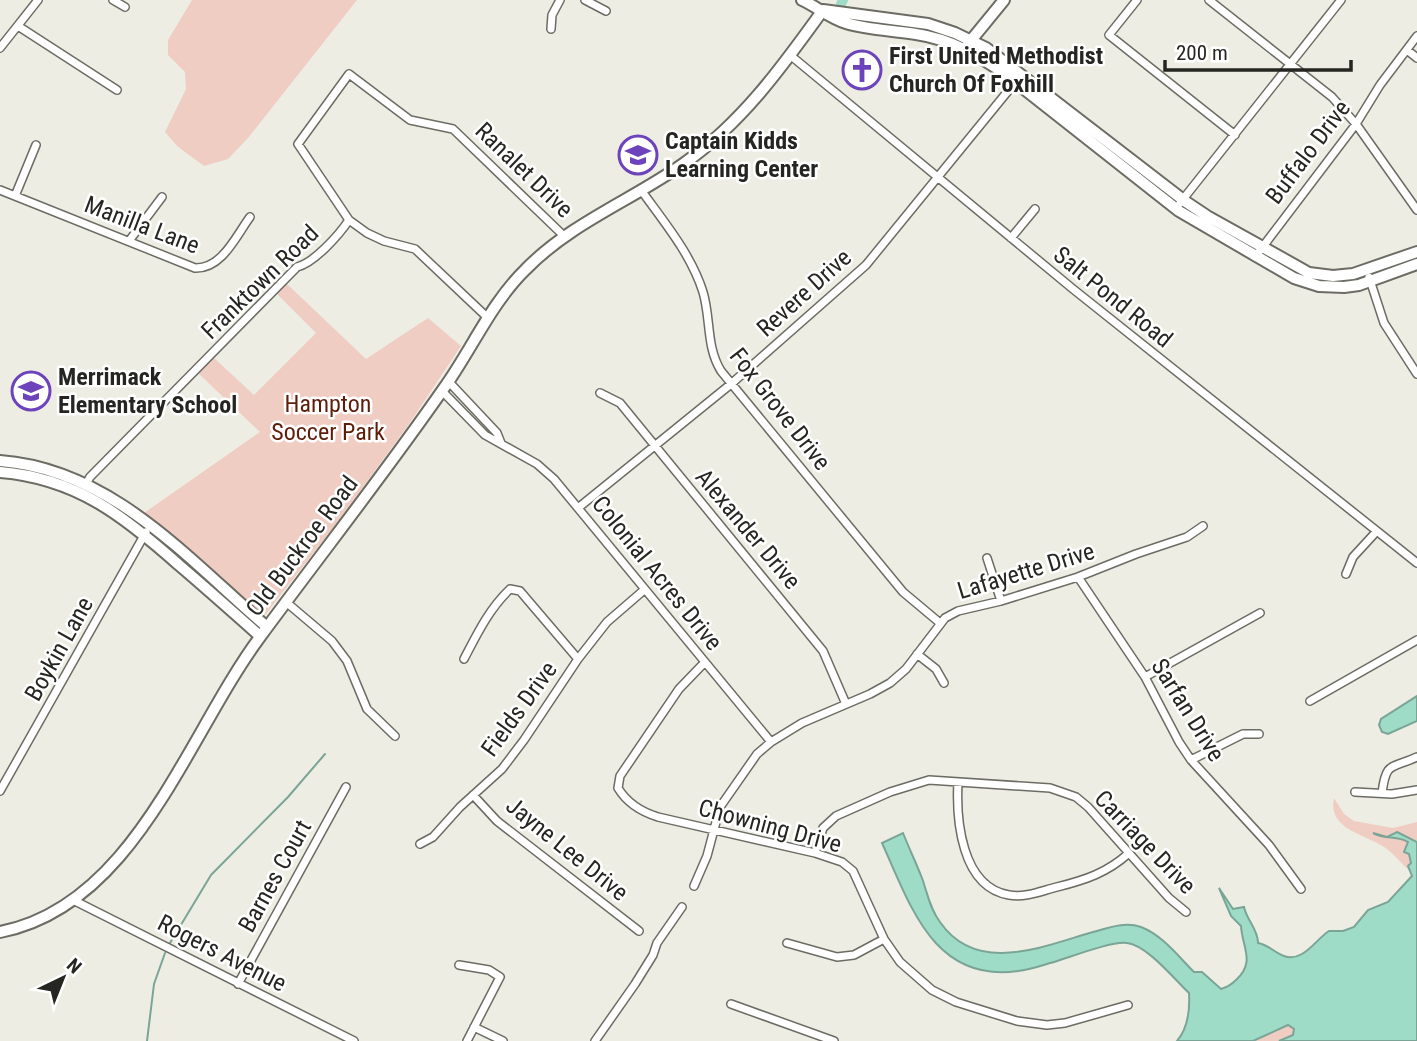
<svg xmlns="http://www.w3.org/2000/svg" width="1417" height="1041" font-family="'Roboto Condensed',sans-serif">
	<rect width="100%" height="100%" fill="#eeede4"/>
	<!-- green -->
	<path fill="#efcdc3" d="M192,0h165l-109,138 -20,21 -24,7 -27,-20 -12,-14 21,-43 -1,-17 -17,-17v-15z
		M286,283l80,76 62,-41 33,28 -52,78 -73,100 -71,91 -5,-1 -116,-101 116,-81 -62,-59 15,-16 41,38 62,-62 -40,-40z
		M1334,798l10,16 10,7 39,7 24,-6v20l-21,-10 -8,5 -10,-2c11,5 20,1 30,7l4,31c-10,-8 -17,-19 -28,-26 -19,-13 -57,-18 -50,-49z
		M1288,1025l6,4 -1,6 -14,6h-26z"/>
	<!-- water -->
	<path fill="#9fdcc8" stroke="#7aa596" stroke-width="2" d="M1417,696v25l-29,13 -6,-2 -3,-7 2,-6z
		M1397,832l20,10v199h-138l14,-6 1,-6 -6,-4 -35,16h-76c11,-13 13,-31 12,-48 -14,-13 -42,-48 -62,-50 -16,-2 -56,14 -73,19 -11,3 -24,8 -36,9 -85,12 -108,-67 -136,-128l21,-10c6,15 13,30 19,45 5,14 8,31 18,44 37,54 104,24 153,10 15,-4 32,-11 48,-5 21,8 37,29 53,45h8l19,17c7,-2 10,-4 15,-9 20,-18 6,-33 5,-54l-10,-10 -12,-28 14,21 11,-2c3,14 14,22 14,36 11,2 17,10 26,13 19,7 32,-17 45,-25h14l11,-4 14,-17 20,-8 24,-26 -4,-10 3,-3 -2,-9 -5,-2 4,-10c-11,-7 -22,-2 -35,-9l14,4z"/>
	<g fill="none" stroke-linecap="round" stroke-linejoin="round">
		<!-- stream -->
		<path stroke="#7aa596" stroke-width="2" d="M170,943l41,-68 77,-78 37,-43
			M147,1041l7,-57 11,-31"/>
		<!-- river -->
		<path stroke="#9fdcc8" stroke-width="10" d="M841,4l2,-4"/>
		<defs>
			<path id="street" d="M113,0l12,7
				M585,0l21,11
				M1137,0l-28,35 126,100
				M1209,0l123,97 24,27 61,86
				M18,26l99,64
				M551,29l1,-14 8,-15
				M0,48l38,-48
				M1407,50l10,8
				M790,55l283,234 344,274
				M0,190l195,78c27,1 41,-32 55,-51
				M641,190c23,32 50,64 62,102 8,27 3,55 18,79l182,221 37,31
				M15,196l21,-51
				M1180,203l161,-203
				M1011,238l24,-29
				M129,241l33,-44
				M1255,257l101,-133 24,-39 37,-49
				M1369,277l15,46 33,51
				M488,318l-73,-69 -31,-8 -17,-8 -18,-13 -51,-76 51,-70 61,46 43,9 111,107
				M449,382l48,51 4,10
				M442,391l43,44 52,29 17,15 217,263
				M600,393l20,10 203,248 23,53
				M85,486l5,-9 207,-210c17,-4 42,-32 52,-47
				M578,508l153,-124 135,-119 151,-185
				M987,558l14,43
				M1346,574l7,-17 23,-25
				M1078,577l67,100 34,65 12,18 78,85 32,44
				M286,602l46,39 15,20 20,48 28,27
				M917,654l19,15 8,14
				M464,659c13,-25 25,-50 46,-70l10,2 58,68
				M705,662l-26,27 -59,87 -2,12c9,15 24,24 40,29l157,36 27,9 11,9 31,68 16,23 32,28 24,12 61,19 30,4 18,-2 63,-18
				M1145,677l115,-64
				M1310,701l107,-61
				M1191,760l52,-26h16
				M958,782c-2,37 3,105 51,113 16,3 32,-4 48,-8 28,-7 50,-14 72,-34
				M0,791l146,-259
				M1355,792l37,2 25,-4
				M1382,793c4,-32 9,-24 35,-36
				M473,795l24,26 142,110
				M420,844l13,-7 27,-30 42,-38 22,-29 54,-81 29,-37 37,-32
				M815,853l8,-25 13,-12 54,-24 39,-12 121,8 26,9 12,10 81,91 17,14
				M694,886l13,-30 13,-49 37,-53 14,-12 31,-19 68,-29 20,-11 16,-14 39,-51 13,-7 43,-10 77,-24 58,-23 51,-17 16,-11
				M73,900l281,141
				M787,943l50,14 17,-2 30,-16
				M459,965l30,5 11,7 -33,64
				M238,984l108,-197
				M731,1004l103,37
				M474,1027l29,14
				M595,1041l40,-57 18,-29 4,-12 25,-36"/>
			<path id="secondary" d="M802,0c15,7 28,18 44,23 23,7 47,7 70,11 34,5 62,21 89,40l174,137 115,67 25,8 25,1 15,-2 58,-21
				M823,10l105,14 27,9 31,15 200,154 21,14 102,57 24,3 20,-2 64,-22
				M968,44l36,-44
				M0,461c111,8 188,98 267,166
				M0,472c76,6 124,44 179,93 27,23 54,47 81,71
				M0,932c135,-26 187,-197 260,-295 61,-83 125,-164 184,-249 28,-39 47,-85 82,-119 45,-46 106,-69 157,-105 58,-40 99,-97 140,-154"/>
		</defs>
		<!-- street casing -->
		<use href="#street" stroke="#6c6c64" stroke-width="10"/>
		<!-- secondary casing -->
		<use href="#secondary" stroke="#6c6c64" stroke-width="14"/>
		<!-- street -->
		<use href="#street" stroke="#fff" stroke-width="7"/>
		<!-- secondary -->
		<use href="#secondary" stroke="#fff" stroke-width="10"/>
	</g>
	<!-- icons -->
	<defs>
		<symbol id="church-ring" viewBox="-11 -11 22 22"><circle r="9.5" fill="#fff" stroke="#6d43bb" stroke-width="1.5"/><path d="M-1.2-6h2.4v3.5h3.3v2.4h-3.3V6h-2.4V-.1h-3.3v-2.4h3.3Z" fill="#6d43bb"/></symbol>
		<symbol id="school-ring" viewBox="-11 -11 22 22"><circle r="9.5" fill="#fff" stroke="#6d43bb" stroke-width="1.5"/><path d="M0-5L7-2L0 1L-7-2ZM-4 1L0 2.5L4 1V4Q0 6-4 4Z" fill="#6d43bb"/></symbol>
	</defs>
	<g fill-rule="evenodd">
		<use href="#church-ring" x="840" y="48" width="44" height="44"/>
		<use href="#school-ring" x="616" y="133" width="44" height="44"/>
		<use href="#school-ring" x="9" y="369" width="44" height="44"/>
	</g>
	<g text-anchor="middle" stroke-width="5" stroke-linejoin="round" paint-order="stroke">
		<!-- poi labels -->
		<g font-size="24" font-weight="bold" fill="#252521" stroke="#fff" text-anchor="start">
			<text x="889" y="64">First United Methodist<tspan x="889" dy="28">Church Of Foxhill</tspan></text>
			<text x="665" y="149">Captain Kidds<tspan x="665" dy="28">Learning Center</tspan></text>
			<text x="58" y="385">Merrimack<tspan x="58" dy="28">Elementary School</tspan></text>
		</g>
		<!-- street labels -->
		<g font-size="24" fill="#252521" stroke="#fff">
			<text transform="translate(1308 152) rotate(-53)" y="8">Buffalo Drive</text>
			<text transform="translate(524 170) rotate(44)" y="8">Ranalet Drive</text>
			<text transform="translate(142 225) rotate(21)" y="8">Manilla Lane</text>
			<text transform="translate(260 282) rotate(-44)" y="8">Franktown Road</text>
			<text transform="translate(804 293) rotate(-42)" y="8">Revere Drive</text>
			<text transform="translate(1113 297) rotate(39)" y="8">Salt Pond Road</text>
			<text transform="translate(780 409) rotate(52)" y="8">Fox Grove Drive</text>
			<text transform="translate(748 529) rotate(50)" y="8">Alexander Drive</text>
			<text transform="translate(302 546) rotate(-53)" y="8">Old Buckroe Road</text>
			<text transform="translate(1026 571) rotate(-17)" y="8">Lafayette Drive</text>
			<text transform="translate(657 573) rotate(51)" y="8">Colonial Acres Drive</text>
			<text transform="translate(59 649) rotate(-61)" y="8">Boykin Lane</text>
			<text transform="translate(519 709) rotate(-54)" y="8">Fields Drive</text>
			<text transform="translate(1188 710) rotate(58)" y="8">Sarfan Drive</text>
			<text transform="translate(770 826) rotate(15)" y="8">Chowning Drive</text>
			<text transform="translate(1145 842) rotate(46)" y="8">Carriage Drive</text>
			<text transform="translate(567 849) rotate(39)" y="8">Jayne Lee Drive</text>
			<text transform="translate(275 876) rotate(-61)" y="8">Barnes Court</text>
			<text transform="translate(222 953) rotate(27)" y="8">Rogers Avenue</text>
		</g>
		<!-- park labels -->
		<g font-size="24" fill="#5d1d09" stroke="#fff">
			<text x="328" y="412">Hampton<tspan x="328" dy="28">Soccer Park</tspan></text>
		</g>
	</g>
	<!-- north arrow -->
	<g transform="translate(63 978) rotate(43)" stroke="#ffffff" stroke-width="5" paint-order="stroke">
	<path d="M0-5L12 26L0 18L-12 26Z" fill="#252521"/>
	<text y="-10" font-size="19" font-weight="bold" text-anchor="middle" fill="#252521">N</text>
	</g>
	<!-- scale -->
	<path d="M1165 60v10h186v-10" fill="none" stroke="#252521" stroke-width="3.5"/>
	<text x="1176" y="60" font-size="21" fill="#252521" stroke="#ffffff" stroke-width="5" paint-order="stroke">200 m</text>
</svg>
